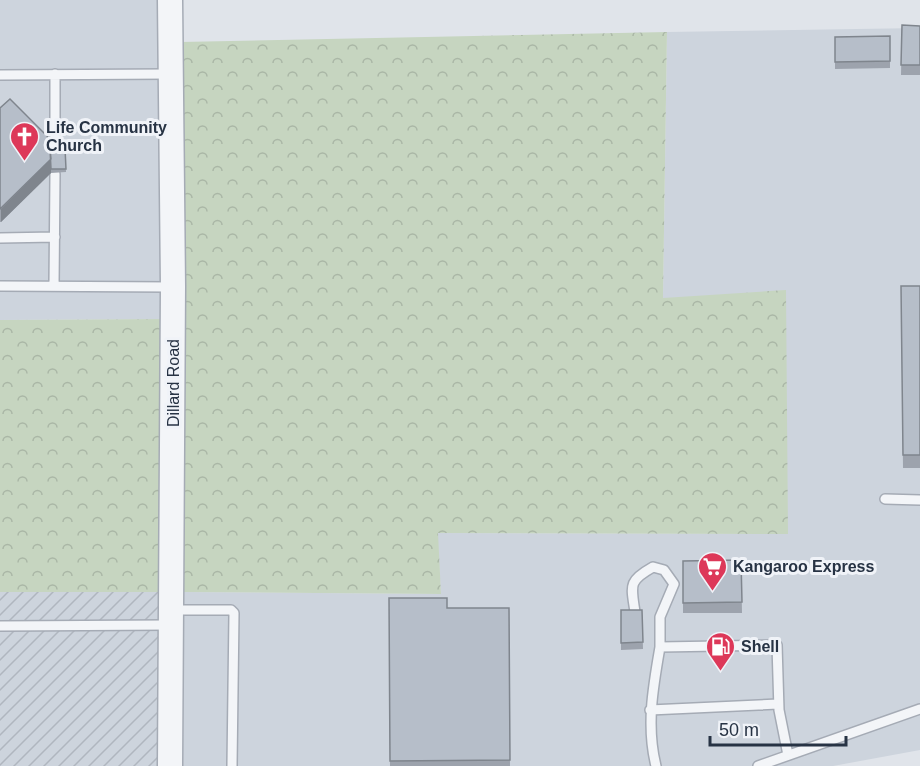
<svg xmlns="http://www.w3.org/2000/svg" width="920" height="766" font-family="Arial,sans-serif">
	<defs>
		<pattern id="industrial-furrows" width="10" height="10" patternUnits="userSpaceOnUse" patternTransform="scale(1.5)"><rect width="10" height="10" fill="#cdd4dd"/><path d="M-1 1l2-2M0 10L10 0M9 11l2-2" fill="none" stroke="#b0b6bf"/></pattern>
		<pattern id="forest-crowns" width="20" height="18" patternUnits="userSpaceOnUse" patternTransform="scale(1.5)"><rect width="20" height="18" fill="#c6d5c0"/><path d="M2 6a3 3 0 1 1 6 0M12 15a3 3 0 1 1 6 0" fill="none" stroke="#aab7a6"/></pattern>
	</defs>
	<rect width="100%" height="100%" fill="#e0e4ea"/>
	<!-- built -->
	<path fill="#cdd4dd" d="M0,0h160l4,319 -164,1z
		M920,28v722l-87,16h-654l2,-174 260,2 -4,-61 351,1 -125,-236 4,-266z"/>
	<!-- industrial -->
	<path fill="url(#industrial-furrows)" d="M0,592h162l-1,174h-161z"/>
	<!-- forest -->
	<path fill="url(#forest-crowns)" d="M667,32l-4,266 123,-8 2,244 -350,-1 3,61 -260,-2 -1,-550z
		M164,319l-2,273h-162v-272z"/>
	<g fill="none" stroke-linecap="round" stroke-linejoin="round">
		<defs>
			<path id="service" d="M55,74v77
				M0,75l169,-1
				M0,238l55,-1
				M0,286l171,1
				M54,286l1,-112
				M885,499l35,1
				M172,610h59l3,3 -2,153
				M635,612c-4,-27 -7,-31 18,-45l11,3 10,14 -14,33v30
				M0,626l169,-1
				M650,710l128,-6
				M656,766c-10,-40 -3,-79 4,-119l117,-2 2,65 9,45
				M758,766l162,-57"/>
			<path id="tertiary" d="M170,0l3,287 -3,479"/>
		</defs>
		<!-- service casing -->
		<use href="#service" stroke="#a5abb5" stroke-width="12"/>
		<!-- tertiary casing -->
		<use href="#tertiary" stroke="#a5abb5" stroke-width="27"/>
		<!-- service -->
		<use href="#service" stroke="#f3f5f8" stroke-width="9"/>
		<!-- tertiary -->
		<use href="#tertiary" stroke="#f3f5f8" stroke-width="24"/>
	</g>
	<!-- wall -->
	<path fill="#9da3ad" d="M902,25l18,1v49h-19z
		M890,36v32l-55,1v-32z
		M0,108l50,41 15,-1 1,24 -15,1 -50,49h-1z
		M901,286h19v182h-17z
		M741,560l1,53h-59v-52z
		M389,598l58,10h62l1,158h-120z
		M621,610h21l1,39 -22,1z"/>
	<!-- shaded-wall -->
	<path fill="#7f858d" d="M51,159v14l-50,49v-13z"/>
	<!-- building -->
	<path fill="#b6bec9" stroke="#7f858d" stroke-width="1.5" d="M902,25l18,1v39h-19z
		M890,36v25l-55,1v-25z
		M10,99l39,39 2,21 -51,50v-101z
		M65,148l1,21h-15l-1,-20z
		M901,286h19v169h-17z
		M741,560l1,42 -59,1v-42z
		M389,598h58v10h62l1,152 -120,1z
		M621,610h21l1,32 -22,1z"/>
	<!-- icons -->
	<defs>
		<symbol id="church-pin" viewBox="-11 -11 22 30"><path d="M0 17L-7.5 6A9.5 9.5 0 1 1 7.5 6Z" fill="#dd3859" stroke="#f0f3f8"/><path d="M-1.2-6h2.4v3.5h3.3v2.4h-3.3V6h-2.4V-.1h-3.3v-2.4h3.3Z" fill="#fff"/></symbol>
		<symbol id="supermarket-pin" viewBox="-11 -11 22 30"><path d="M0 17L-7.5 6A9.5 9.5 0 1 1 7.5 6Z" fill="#dd3859" stroke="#f0f3f8"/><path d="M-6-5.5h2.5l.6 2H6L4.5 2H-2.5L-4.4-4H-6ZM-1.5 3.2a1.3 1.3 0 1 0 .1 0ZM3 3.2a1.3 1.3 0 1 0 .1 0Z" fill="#fff"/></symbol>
		<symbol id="fuel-pin" viewBox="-11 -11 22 30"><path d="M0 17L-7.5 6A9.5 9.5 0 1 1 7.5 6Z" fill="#dd3859" stroke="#f0f3f8"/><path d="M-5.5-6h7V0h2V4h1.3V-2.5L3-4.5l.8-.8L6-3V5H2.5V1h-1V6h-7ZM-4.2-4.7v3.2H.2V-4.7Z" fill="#fff"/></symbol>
	</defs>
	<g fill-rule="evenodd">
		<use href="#church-pin" x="8" y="120" width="33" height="45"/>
		<use href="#supermarket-pin" x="696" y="550" width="33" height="45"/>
		<use href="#fuel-pin" x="704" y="630" width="33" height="45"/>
	</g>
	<g text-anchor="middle" stroke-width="6" stroke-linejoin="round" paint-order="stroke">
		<!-- poi labels -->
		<g font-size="16" font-weight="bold" fill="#273344" stroke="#f0f3f8" text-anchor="start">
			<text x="46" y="133">Life Community<tspan x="46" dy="18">Church</tspan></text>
			<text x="733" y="572">Kangaroo Express</text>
			<text x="741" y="652">Shell</text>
		</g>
		<!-- street labels -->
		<g font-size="16" fill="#273344" stroke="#f0f3f8">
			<text transform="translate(173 383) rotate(-90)" y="6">Dillard Road</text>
		</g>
	</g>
	<!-- scale -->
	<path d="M710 736v9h136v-9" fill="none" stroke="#273344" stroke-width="3"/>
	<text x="719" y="736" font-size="18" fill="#273344" stroke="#f0f3f8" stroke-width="4.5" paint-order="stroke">50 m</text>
</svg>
